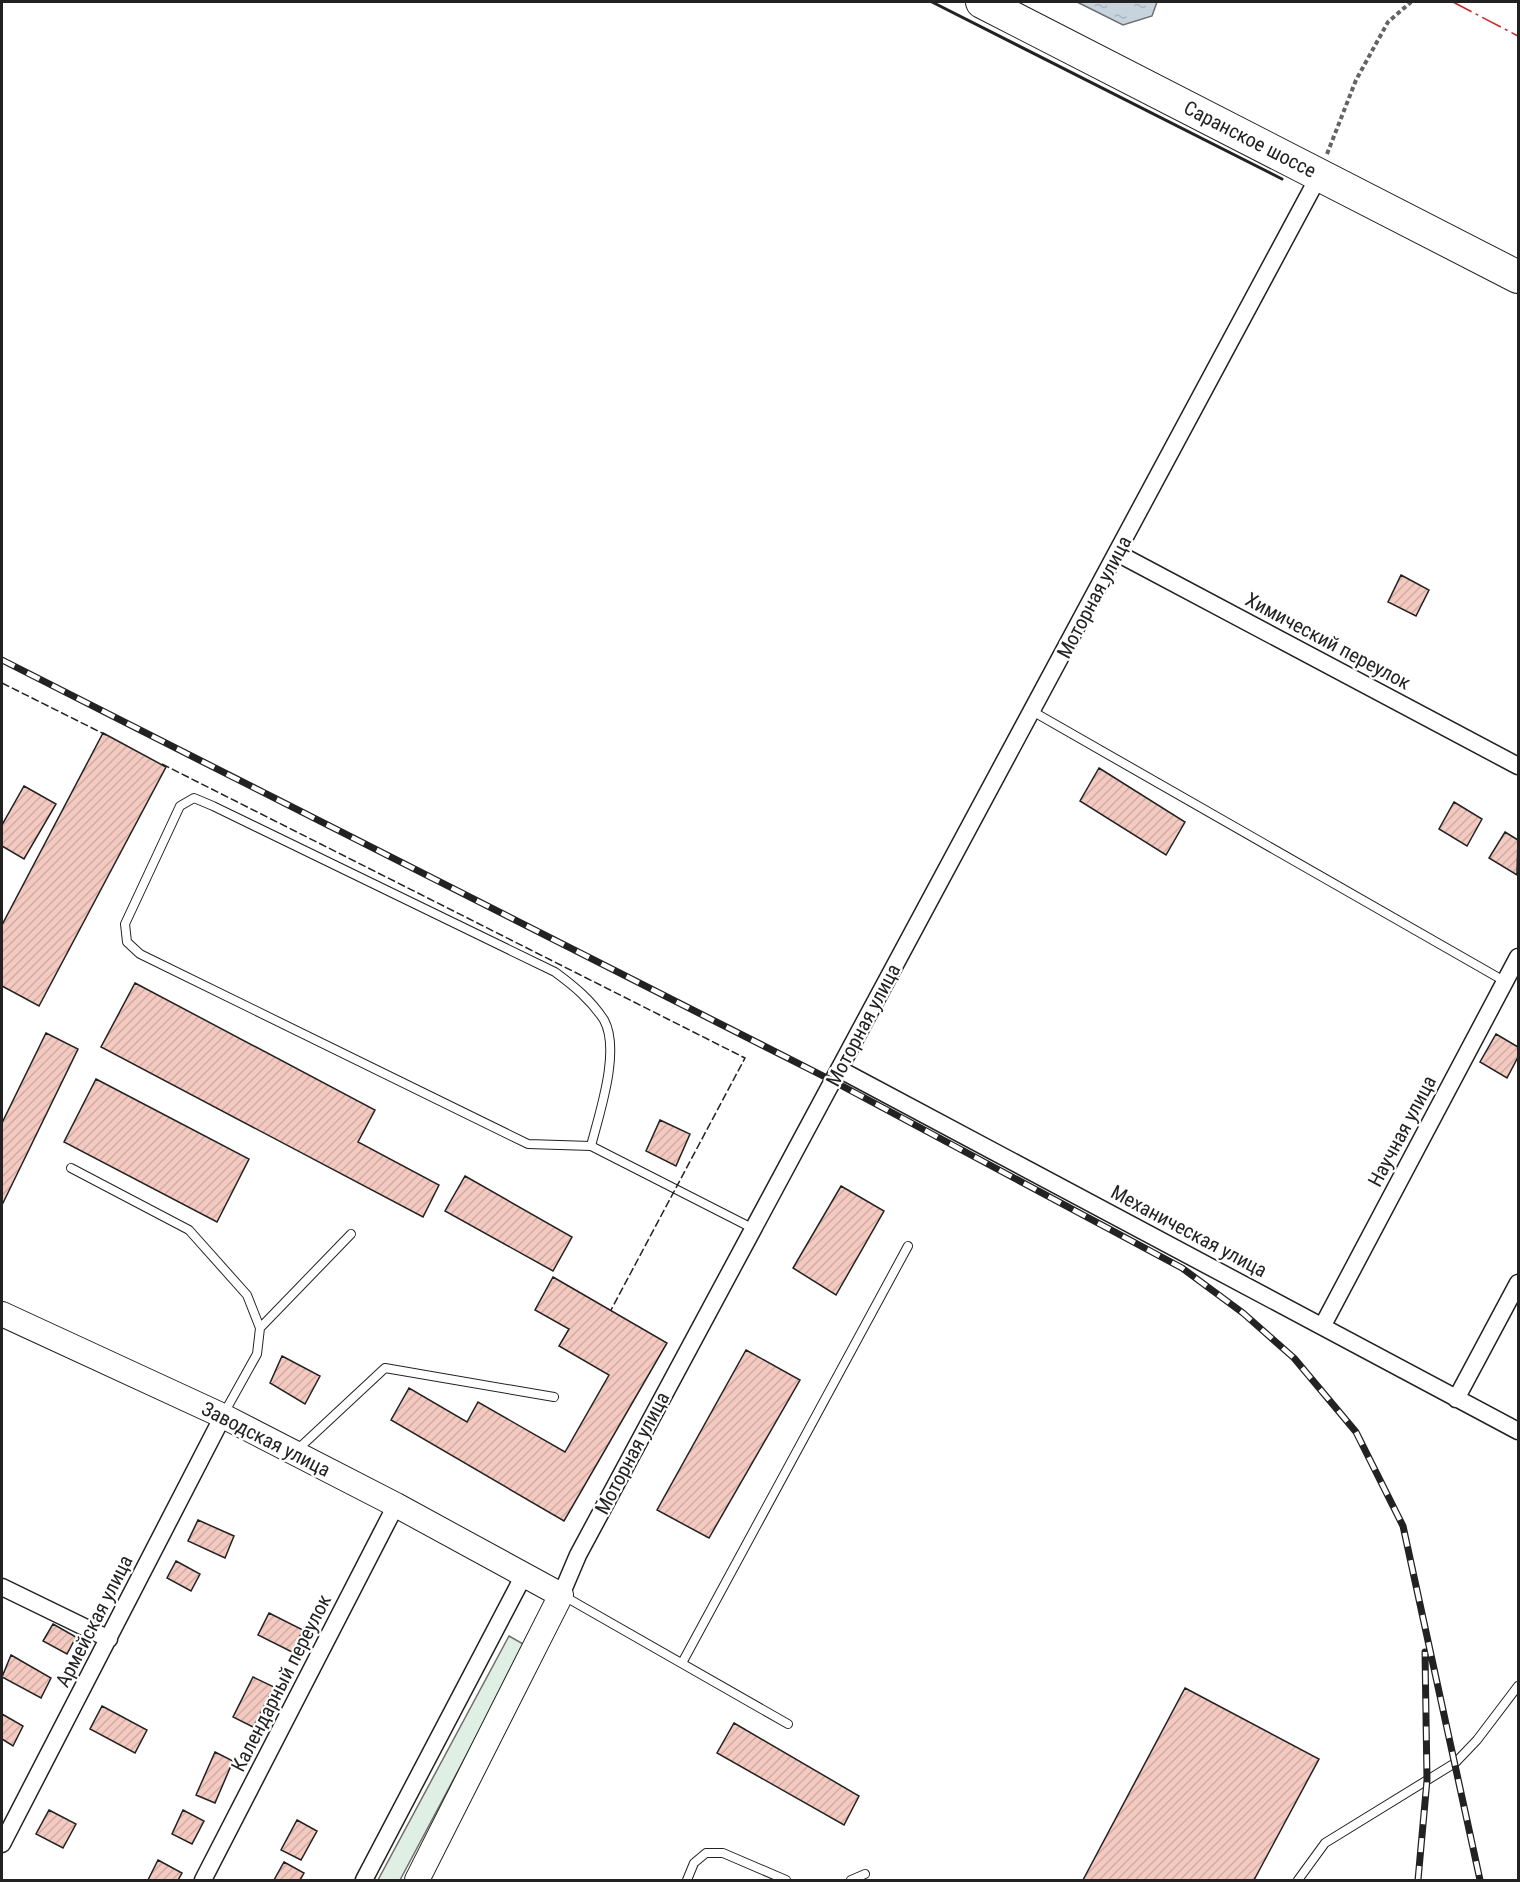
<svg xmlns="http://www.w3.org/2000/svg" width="1520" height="1882" font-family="'Roboto Condensed',sans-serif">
	<defs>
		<pattern id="water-ripples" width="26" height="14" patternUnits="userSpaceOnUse" patternTransform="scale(1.5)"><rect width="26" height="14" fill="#c7d3dd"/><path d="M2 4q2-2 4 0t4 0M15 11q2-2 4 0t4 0" fill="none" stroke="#abb5bd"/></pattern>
		<pattern id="building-hatch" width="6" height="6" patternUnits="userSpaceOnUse" patternTransform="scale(1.5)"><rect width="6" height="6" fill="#f3c9c0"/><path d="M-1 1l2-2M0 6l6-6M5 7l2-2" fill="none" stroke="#d0aca5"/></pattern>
	</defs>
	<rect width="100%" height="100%" fill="#fff"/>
	<!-- grass -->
	<path fill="#e0efe3" stroke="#6f6f6f" stroke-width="1.5" d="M509,1636l16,9 -125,235h-22z"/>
	<!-- water -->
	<path fill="url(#water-ripples)" stroke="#6f6f6f" stroke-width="1.5" d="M1077,2h80l-5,14 -29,9z"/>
	<!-- building -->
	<path fill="url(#building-hatch)" stroke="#222" stroke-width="1.5" d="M1401,575l28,15 -13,26 -28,-14z
		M103,733l63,34 -127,239 -37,-20v-61z
		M1099,768l86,54 -19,33 -86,-54z
		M24,786l32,18 -32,55 -22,-13v-21z
		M1454,802l28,17 -15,27 -28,-17z
		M1505,832l13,8 -1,35 -28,-17z
		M135,983l240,127 -17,32 81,43 -16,32 -322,-170z
		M46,1033l32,16 -76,156v-82z
		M1496,1034l22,13v10l-11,21 -27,-16z
		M96,1079l153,80 -32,63 -153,-80z
		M660,1120l30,14 -14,32 -30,-15z
		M465,1176l107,61 -19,34 -108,-60z
		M841,1186l43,25 -48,84 -43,-27z
		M553,1277l114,66 -103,178 -173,-101 18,-32 58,34 11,-20 87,50 44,-77 -50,-29 10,-17 -34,-19z
		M746,1350l54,30 -91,158 -52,-28z
		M282,1356l38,20 -15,28 -35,-21z
		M198,1520l36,16 -9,22 -37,-17z
		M176,1561l24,13 -9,17 -24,-13z
		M269,1613l34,17 -11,22 -34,-17z
		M53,1624l23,13 -9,17 -24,-13z
		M11,1655l40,23 -10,20 -39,-21z
		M253,1677l21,10 -21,40 -20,-10z
		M1185,1688l134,71 -65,121h-171z
		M102,1706l45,24 -12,23 -45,-24z
		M2,1714l21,12 -10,20 -11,-7z
		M734,1723l125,73 -15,29 -127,-72z
		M215,1752l18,9 -18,42 -19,-8z
		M49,1810l27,14 -13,24 -27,-14z
		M183,1810l21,11 -12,23 -20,-10z
		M297,1820l20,11 -16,29 -20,-10z
		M158,1860l24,13 -4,7h-30z
		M284,1862l20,11 -4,7h-26z"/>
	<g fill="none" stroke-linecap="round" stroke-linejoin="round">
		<defs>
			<path id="lane" d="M1032,711l474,271
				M591,1146c8,-32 30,-95 13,-126 -13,-20 -30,-34 -49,-48l-342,-166 -19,-8 -14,8 -55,118 2,18 13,12 388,190 63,2 161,82
				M71,1168l118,62 58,65 13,33 -3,26 -34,61
				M260,1328l91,-94
				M297,1450l88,-82 169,29
				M562,1595l226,129
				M682,1663l226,-417
				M687,1880l7,-17 12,-10h17l63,27
				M851,1880l14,-6
				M1298,1880l27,-37 130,-80 22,-23 41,-54"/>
			<path id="street" d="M1117,553l401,213
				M839,1069l679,362
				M1323,1325l195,-368
				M1456,1399l62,-116
				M2,1587l107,52
				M561,1595l17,-40 742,-1381
				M2,1844l221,-428
				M203,1880l193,-375
				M364,1880l160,-305"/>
			<path id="secondary" d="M2,1314l221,102 173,89 165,90 -144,285"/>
			<path id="highway" d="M982,2l536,275"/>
		</defs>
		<!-- lane casing -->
		<use href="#lane" stroke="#222" stroke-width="10"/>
		<!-- street casing -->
		<use href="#street" stroke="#222" stroke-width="19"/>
		<!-- secondary casing -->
		<use href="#secondary" stroke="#222" stroke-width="26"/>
		<!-- highway casing -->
		<use href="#highway" stroke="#222" stroke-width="34"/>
		<!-- path -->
		<path stroke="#646464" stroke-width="4" stroke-dasharray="4.5 3" stroke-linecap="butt" d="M1327,154l29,-74 32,-58 23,-20"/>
		<!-- lane -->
		<use href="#lane" stroke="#fff" stroke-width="8"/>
		<!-- street -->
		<use href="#street" stroke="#fff" stroke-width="16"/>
		<!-- secondary -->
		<use href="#secondary" stroke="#fff" stroke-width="24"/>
		<!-- highway -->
		<use href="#highway" stroke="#fff" stroke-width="32"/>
		<defs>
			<path id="rail" d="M2,660l831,421 349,187 61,45 51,45 62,74 47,94 77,354
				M1418,1880l9,-100 -2,-128"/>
		</defs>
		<!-- rail casing -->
		<use href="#rail" stroke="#222" stroke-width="7"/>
		<!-- rail -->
		<use href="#rail" stroke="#fff" stroke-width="4.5" stroke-dasharray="14" stroke-linecap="butt"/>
		<!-- fence -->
		<path stroke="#222" stroke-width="1.5" stroke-dasharray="8 3" stroke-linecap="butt" d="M2,683l104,52
			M162,764l583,294 -134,252"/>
		<!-- wall -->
		<path stroke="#222" stroke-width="3" d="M932,2l350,177"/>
		<!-- power -->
		<path stroke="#c62828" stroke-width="1.5" stroke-dasharray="21 4.5 3 4.5" stroke-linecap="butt" d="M1453,2l65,34"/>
	</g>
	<g text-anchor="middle" stroke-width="4.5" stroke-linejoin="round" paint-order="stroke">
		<!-- street labels -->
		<g font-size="20" fill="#222" stroke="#fff">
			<text transform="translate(1250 139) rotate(27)" y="7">Саранское шоссе</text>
			<text transform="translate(1094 597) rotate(-62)" y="7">Моторная улица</text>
			<text transform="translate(1328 641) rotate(28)" y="7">Химический переулок</text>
			<text transform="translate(863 1025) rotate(-62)" y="7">Моторная улица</text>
			<text transform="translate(1402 1131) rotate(-62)" y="7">Научная улица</text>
			<text transform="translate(1189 1231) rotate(28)" y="7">Механическая улица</text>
			<text transform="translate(266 1439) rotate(27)" y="7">Заводская улица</text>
			<text transform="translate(632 1453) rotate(-62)" y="7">Моторная улица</text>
			<text transform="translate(94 1621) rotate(-63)" y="7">Армейская улица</text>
			<text transform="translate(281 1683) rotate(-63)" y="7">Календарный переулок</text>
		</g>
	</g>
	<!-- border -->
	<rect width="1520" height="1882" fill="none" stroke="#222222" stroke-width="6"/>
</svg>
